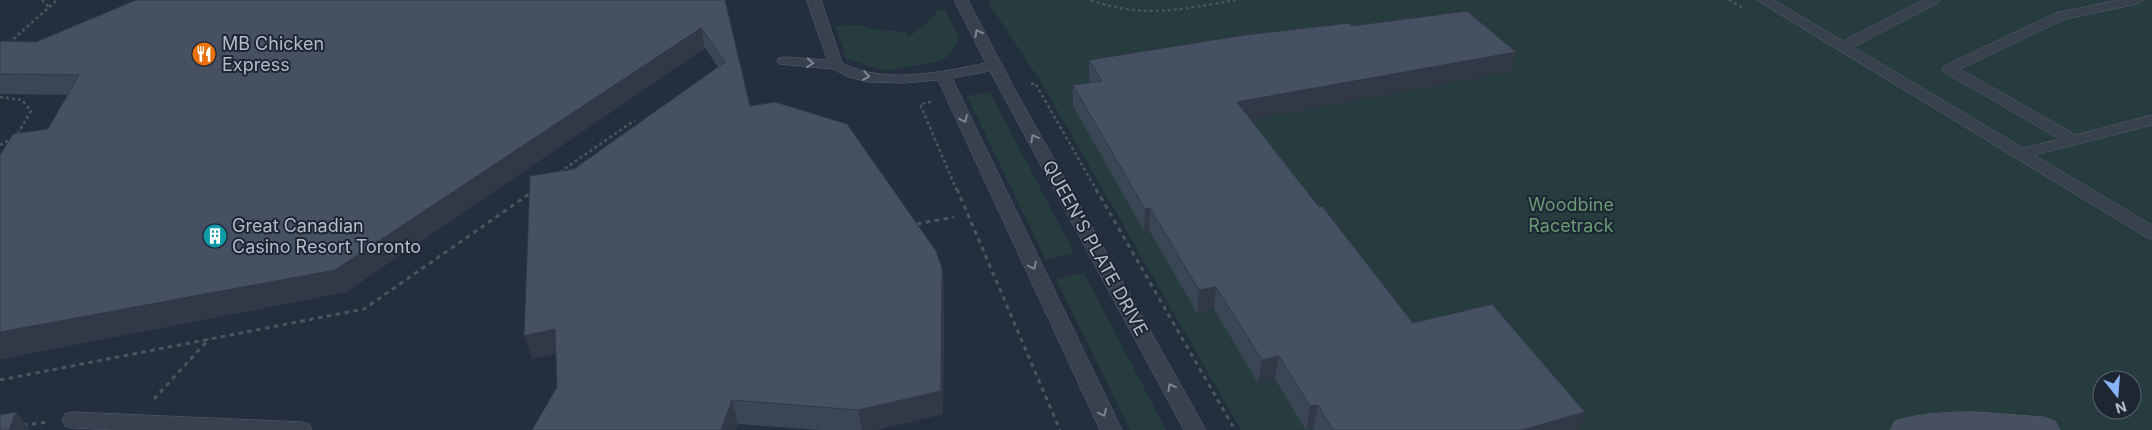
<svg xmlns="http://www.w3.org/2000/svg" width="2152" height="430" font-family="Inter,sans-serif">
	<rect width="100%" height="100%" fill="#242f3e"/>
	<!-- green -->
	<path fill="#263c3f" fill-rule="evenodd" d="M990,0h1162v430h-911l-200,-348 -51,-77zM2102,380h30v30h-30z
		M945,9l14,29 -8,16 -10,7 -52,9h-7l-35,-11 -12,-33 26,-1 12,4 32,3 4,5 27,-22 -1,-4z
		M990,92l84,161 -28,7 -79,-164z
		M1084,273l82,157h-36l-74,-151z"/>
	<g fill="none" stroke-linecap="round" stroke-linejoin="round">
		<defs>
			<path id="lane" d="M807,0h14l21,63c43,22 99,9 144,0l-32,-63h14l46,88 192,342h-22l-194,-359 -38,7 170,352h-22l-162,-350 -34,3 -36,-1 -19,-5 -16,-8 -54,-5 -2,-3 2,-3 5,-1 43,3z
				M1757,0h17l69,41 80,-41h17l-2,3 -85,44 170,101 37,-9 -116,-67 -2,-3 2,-3 112,-53 62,-13h26l-7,4 -72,15 -105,50 116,66 76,-20v10l-118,30 118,70v14l-6,-2z
				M73,412l228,10 8,2 3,6h-194l-45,-2 -8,-2 -3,-6 3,-6z"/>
			<path id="secondary" d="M1975,412l68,5 12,4 5,9h-170l5,-9c26,-8 53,-9 80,-9z"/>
		</defs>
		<!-- lane casing -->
		<use href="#lane" stroke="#565f6c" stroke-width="1"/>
		<!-- secondary casing -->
		<use href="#secondary" stroke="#565f6c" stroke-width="1"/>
		<!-- path-far1 -->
		<path stroke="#44595c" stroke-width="2.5" stroke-dasharray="3 3" stroke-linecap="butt" d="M42,0l7,7
			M1091,0c51,19 93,9 145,0
			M1729,0l15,9
			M9,43l48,-43
			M1031,84l4,-1 62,108
			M0,97l22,3 9,11 -14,24
			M931,102l-11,2 37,87
			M0,145l10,-5
			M560,172l75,-52"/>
		<!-- path -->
		<path stroke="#44595c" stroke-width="3" stroke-dasharray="4.5 4.5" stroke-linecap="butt" d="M957,189l103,241
			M1096,189l139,241
			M917,224l37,-7
			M0,380l364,-71 168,-117
			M154,399l55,-60
			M23,425l26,-3"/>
		<!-- lane -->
		<use href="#lane" fill="#38414e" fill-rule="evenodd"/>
		<!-- secondary -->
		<use href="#secondary" fill="#465061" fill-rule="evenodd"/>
	</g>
	<!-- wall -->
	<path fill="#3b4654" d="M725,0l25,106 192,162 2,23 -1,123 -67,16h-55l-83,-6 -3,6h-203l25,-43 -1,-34 -23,6 -9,-23 50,-167 144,-102 -13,-19 -359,244 -346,67v-204l48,-26 19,-34 -67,-1v-53l36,1z
		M1351,26l165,26 -5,20 -260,48 68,87 94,116 172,89 -6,18h-264l-2,-2 -7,2 -31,-51 -17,4 -44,-74 -17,4 -48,-83 -5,1 -71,-125v-21l17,-2 -1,-3v-20z"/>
	<!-- shaded-wall -->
	<path fill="#303945" d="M701,28l4,20 -359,244 -346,67v-27z
		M1516,52l-5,20 -276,51 2,-21z
		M1150,208l-1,22 -5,1 1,-22z
		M942,268l2,23 -1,123 -67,16h-14l-4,-20z
		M1216,287l-2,22 -17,4 2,-23z
		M555,329l8,23 -30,7 -9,-23z
		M1279,356l-4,23 -17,4 4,-23z
		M732,400l6,24 -3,6h-14z
		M1318,405l-5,23 -7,2 4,-24z
		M16,412l14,18h-21z
		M1585,412l-6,18h-57z"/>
	<!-- building -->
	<path fill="#455162" stroke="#303945" d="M136,0h589l25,106 25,-4 72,22 89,127 6,17 -1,123 -83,19 -126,-10 -11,30h-189l25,-43 -2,-58 -31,7 6,-160 44,-7 151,-107 -24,-34 -366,242 -335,62v-177l13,-21 35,-5 31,-54 -79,-1v-33l36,1z
		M1467,11l49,41 -279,50 82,105 3,-1 91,117 79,-19 93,108 -63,18h-189l-15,-25 -8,1 -31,-50 -17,4 -46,-73 -17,3 -49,-82 -5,1 -72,-124 29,-4 -13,-21 155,-25 106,-12 1,3z
		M16,412l-7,18h-9v-15z"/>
	<!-- one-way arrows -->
	<defs><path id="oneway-chevron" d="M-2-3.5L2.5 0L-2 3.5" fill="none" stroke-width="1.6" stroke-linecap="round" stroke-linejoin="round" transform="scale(1.25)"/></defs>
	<g stroke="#7c8592">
		<use href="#oneway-chevron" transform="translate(978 33) rotate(-117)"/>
		<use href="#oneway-chevron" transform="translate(810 63) rotate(5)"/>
		<use href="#oneway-chevron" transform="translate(866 76) rotate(10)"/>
		<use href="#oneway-chevron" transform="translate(964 119) rotate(65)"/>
		<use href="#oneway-chevron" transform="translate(1034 138) rotate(-119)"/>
		<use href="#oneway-chevron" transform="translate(1033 266) rotate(65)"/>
		<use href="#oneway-chevron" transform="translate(1171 387) rotate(-119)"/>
		<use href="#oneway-chevron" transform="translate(1103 413) rotate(65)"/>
	</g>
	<!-- icons -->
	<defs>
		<symbol id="restaurant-disc" viewBox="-11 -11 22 22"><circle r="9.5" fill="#e8710a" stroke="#1d2633"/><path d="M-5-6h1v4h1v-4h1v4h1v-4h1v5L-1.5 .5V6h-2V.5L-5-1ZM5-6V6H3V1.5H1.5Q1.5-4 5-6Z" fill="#fff"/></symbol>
		<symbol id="building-disc" viewBox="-11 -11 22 22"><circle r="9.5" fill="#0f9aa8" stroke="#1d2633"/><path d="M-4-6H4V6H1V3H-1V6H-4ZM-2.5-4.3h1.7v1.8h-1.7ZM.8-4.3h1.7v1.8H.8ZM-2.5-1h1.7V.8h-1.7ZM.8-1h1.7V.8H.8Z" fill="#fff"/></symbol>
	</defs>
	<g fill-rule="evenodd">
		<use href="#restaurant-disc" x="190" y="40" width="28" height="28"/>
		<use href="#building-disc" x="201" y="222" width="28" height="28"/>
	</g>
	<g text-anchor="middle" stroke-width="4" stroke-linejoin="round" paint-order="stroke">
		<!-- poi labels -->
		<g font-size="18" fill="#b4bcc9" stroke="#1d2633" text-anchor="start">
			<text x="222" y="50">MB Chicken<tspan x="222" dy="21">Express</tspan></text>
			<text x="232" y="232">Great Canadian<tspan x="232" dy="21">Casino Resort Toronto</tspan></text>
		</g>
		<!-- park labels -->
		<g font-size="18" fill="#6b9a76" stroke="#1d2633">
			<text x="1571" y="211">Woodbine<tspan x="1571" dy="21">Racetrack</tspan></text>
		</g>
		<!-- street labels -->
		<g font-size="18" fill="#b4bcc9" stroke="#1d2633">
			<text transform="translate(1095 248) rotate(61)" y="6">QUEEN'S PLATE DRIVE</text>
		</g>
	</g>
	<!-- north arrow -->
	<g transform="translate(2117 395) rotate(163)"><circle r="24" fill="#1d2633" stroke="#59626f"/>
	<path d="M0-4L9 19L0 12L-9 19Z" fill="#8ab4f8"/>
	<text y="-8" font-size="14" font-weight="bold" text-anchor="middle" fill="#b4bcc9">N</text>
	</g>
</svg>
